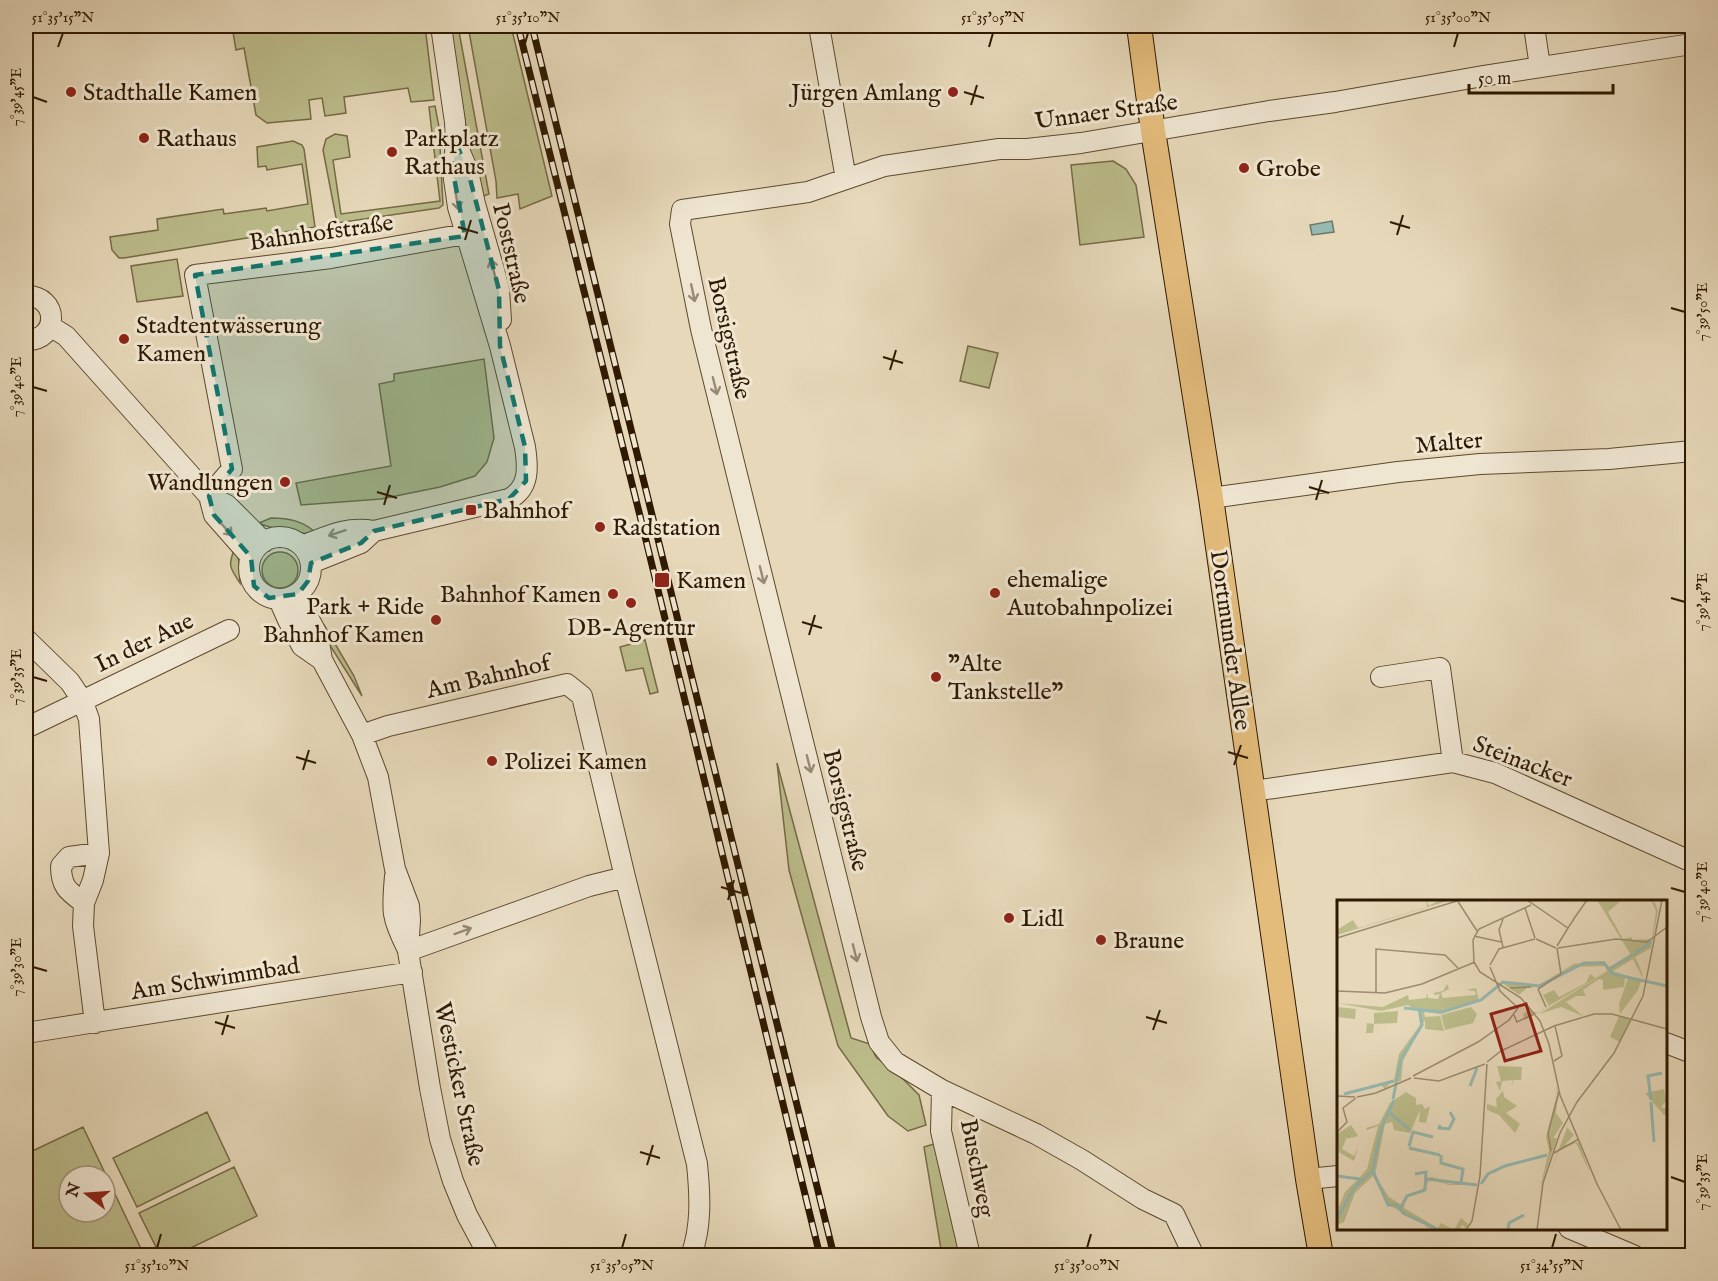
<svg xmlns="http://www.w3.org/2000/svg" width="1718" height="1281" font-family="'IM FELL English',serif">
	<rect width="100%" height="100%" fill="#e6d8b9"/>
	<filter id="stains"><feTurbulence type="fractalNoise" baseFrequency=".00333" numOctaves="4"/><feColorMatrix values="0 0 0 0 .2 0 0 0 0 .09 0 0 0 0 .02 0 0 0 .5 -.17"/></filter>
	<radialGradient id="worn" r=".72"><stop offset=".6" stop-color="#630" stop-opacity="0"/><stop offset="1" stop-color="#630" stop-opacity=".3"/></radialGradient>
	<!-- green -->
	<path fill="#bcbc8b" stroke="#766a46" stroke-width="1.5" fill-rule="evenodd" d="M232,26h193l9,74 -23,2 -3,-14 -64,9 2,16 -21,3 -3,-18 -13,2 2,19 -44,4 -11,-8 -12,-67 -8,2z
		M449,26h9l31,168 -11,4z
		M468,26h43l41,170 -32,13 -2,-15 -21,4 -1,-17z
		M435,106l4,21 4,78 -4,3 -102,15 -14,-73 3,-11 9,-5 12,2 3,21 -17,3 8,54 99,-13 -11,-94z
		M293,141l9,4 2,4 11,78 -191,31h-5l-7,-8 -2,-13 48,-7 -1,-11 66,-10 1,5 42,-6 1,3 41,-7 -6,-40 -35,6 -1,-4 -8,1 -1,-20z
		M1113,161l13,8 10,16 8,52 -64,8 -9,-80z
		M177,259l6,37 -46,6 -6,-36z
		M968,346l30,7 -9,35 -29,-7z
		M484,359l10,79 -7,24 -12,14 -35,11 -59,12 -80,6 -5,-22 95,-17 -12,-82 15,-3v-7z
		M271,518c18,0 33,3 46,16 -10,1 -50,-6 -58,-11z
		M235,547l4,14 1,22c-11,-16 -12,-18 -5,-36z
		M262 570a18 18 0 1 1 36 0a18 18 0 1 1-36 0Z
		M324,625l30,51 8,20 -43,-68z
		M645,640l13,52 -8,2 -7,-26 -17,3 -6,-24z
		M777,763l74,275 19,6 6,13 23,18 20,20 7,30 -18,6 -20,-15 -50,-70 -49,-176z
		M207,1112l23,49 -93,46 -24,-49z
		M83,1127l61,128h-118v-101zM69,1176h36v36h-36z
		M934,1144l28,111h-20l-18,-108z
		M234,1167l23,49 -81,39h-16l-21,-42z"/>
	<!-- water -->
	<path fill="#96b9b1" stroke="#6d796a" stroke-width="1.5" d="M1332,221l2,11 -22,3 -2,-10z"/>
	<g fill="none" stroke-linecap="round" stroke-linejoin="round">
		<defs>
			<path id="minor" d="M819,26l27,153
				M1534,26l6,41
				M457,145l11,26 7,33 19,66 5,20 2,30
				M26,296c33,-1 34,45 0,44
				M50,326l16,10 143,160 18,9 37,37
				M209,496l23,-27 -37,-194 136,-17 151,-27
				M209,496l5,19 37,42
				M1211,498l187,-26 82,-8 129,-5 83,-8
				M249 568a31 31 0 1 1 62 0a31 31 0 1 1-62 0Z
				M302,546c26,-10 44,-20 72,-15l135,-32c21,-11 19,-32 16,-52l-25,-101 -42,-139 -5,-35 3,-29 -1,-21 -14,-96
				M311,563l50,-20 13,-12
				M298,594l3,10 17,32 4,24 40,75 16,42 17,92 14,37 1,14 -2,31 22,137 10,51 13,42 14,34 22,41
				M279,600l9,20 14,26 20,14
				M26,639l44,43 12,18 7,19 10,134 -6,27 -9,23 -1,23 12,97
				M1381,677l59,-9 13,94
				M26,728l203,-98
				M362,735l26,-9 179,-42 15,12 43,181 72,287c3,30 5,62 -6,92
				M1253,791l200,-29 42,11 197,89
				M395,876c-3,35 -4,40 12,72
				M84,903c-16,-12 -23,-16 -23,-37l8,-9 30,-4
				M408,951l181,-65 36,-9
				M26,1033l386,-61
				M1666,1043l26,10
				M942,1090l-1,41 29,125
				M1308,1179l30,-3
				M1569,1228l66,28
				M1194,1256l-20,-42 -31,-15 -61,-39 -46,-26 -94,-44 -47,-28 -16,-20 -8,-25 -170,-688 -21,-105 2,-14 126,-18 76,-26 115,-17h28l54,-6 188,-32 66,-9 148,-26 209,-32"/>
			<path id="major" d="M1139,26l14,105 58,367 97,681 13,77"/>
		</defs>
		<!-- minor casing -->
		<use href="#minor" stroke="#5d492e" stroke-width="22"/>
		<!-- major casing -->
		<use href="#major" stroke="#2f1900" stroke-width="26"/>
		<!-- minor -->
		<use href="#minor" stroke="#efe6d2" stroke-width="20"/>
		<!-- major -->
		<use href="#major" stroke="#e3bc7c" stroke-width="24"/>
		<defs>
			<path id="rail" d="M518,26l124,498 178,732
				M532,26l302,1230"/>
		</defs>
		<!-- rail casing -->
		<use href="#rail" stroke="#2f1900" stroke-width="7"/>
		<!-- rail -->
		<use href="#rail" stroke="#efe6d2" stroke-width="4.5" stroke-dasharray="14" stroke-linecap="butt"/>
	</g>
	<!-- one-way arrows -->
	<defs><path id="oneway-shaft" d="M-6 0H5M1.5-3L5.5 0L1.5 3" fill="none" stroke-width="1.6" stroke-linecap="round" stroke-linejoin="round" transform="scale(1.5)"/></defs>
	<g stroke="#998a74">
		<use href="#oneway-shaft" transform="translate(457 201) rotate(81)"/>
		<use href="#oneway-shaft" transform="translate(493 268) rotate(-105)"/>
		<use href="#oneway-shaft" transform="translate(693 293) rotate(78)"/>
		<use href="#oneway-shaft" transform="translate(715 386) rotate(76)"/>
		<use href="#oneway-shaft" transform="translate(226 529) rotate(48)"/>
		<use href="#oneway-shaft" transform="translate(337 533) rotate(162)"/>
		<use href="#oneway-shaft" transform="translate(762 575) rotate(76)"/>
		<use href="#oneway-shaft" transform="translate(809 764) rotate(76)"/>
		<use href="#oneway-shaft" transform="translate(463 931) rotate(-20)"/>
		<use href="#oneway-shaft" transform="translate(855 953) rotate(76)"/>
	</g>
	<!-- marked area -->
	<path fill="#0f766e" fill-opacity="0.2" stroke="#0f766e" stroke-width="4.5" stroke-dasharray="12 8" stroke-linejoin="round" d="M456,143l12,28 31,119 1,56 25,101 1,34 -17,18 -135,32 -13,12 -50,20 -3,18 -10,13 -29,4 -15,-12 -3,-29 -37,-42 -5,-19 23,-27 -37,-194 270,-39 -12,-64z"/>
	<!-- ticks -->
	<path fill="none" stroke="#2f1900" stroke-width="2" d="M58,47l5,-14M524,47l4,-14M989,47l4,-14M1454,47l4,-14M964,92l20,6M33,97l14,5M971,105l6,-20M1390,222l20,6M458,227l20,6M1397,235l6,-20M465,240l6,-20M1671,308l14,4M883,357l20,6M890,370l6,-20M33,387l14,4M1309,487l20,6M377,492l20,6M1316,500l6,-20M384,505l6,-20M1671,598l14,4M802,622l20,6M809,635l6,-20M33,677l14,4M1228,752l20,6M296,757l20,6M1234,765l7,-20M303,770l6,-20M721,887l20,6M1671,888l14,4M728,900l6,-20M33,967l14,4M1146,1017l21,6M215,1022l20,6M1153,1030l7,-20M222,1035l6,-20M640,1152l20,6M647,1165l6,-20M1671,1177l14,5M157,1248l4,-14M622,1248l4,-14M1087,1248l4,-14M1552,1248l4,-14"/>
	<!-- markers -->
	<g fill="#8f2418" stroke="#efe6d2" stroke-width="2">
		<circle cx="71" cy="92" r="6"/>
		<circle cx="953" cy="92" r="6"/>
		<circle cx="144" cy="138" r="6"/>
		<circle cx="392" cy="152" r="6"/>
		<circle cx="1244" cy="168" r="6"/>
		<circle cx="124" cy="339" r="6"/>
		<circle cx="285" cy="482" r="6"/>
		<rect x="465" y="504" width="12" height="12" rx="3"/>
		<circle cx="600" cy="527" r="6"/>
		<rect x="654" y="572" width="16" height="16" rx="3"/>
		<circle cx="995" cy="593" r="6"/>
		<circle cx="613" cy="594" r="6"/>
		<circle cx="631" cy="603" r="6"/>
		<circle cx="436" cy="620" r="6"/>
		<circle cx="936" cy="677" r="6"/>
		<circle cx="492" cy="761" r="6"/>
		<circle cx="1009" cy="918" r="6"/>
		<circle cx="1101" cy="940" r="6"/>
	</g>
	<g text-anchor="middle" stroke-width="6" stroke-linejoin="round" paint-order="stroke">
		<!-- poi labels -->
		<g font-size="24" fill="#2f1900" stroke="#efe6d2" text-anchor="start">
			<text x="83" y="100">Stadthalle Kamen</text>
			<text x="941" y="100" text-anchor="end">Jürgen Amlang</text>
			<text x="156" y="146">Rathaus</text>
			<text x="404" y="146">Parkplatz<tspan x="404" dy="28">Rathaus</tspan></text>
			<text x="1256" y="176">Grobe</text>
			<text x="136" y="333">Stadtentwässerung<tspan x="136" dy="28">Kamen</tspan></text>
			<text x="273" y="490" text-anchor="end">Wandlungen</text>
			<text x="483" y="518">Bahnhof</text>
			<text x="612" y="535">Radstation</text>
			<text x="1007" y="587">ehemalige<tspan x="1007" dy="28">Autobahnpolizei</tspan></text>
			<text x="676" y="588">Kamen</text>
			<text x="601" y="602" text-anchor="end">Bahnhof Kamen</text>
			<text x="424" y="614" text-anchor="end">Park + Ride<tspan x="424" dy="28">Bahnhof Kamen</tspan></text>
			<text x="631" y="635" text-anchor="middle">DB-Agentur</text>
			<text x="948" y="671">"Alte<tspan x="948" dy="28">Tankstelle"</tspan></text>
			<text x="504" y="769">Polizei Kamen</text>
			<text x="1021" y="926">Lidl</text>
			<text x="1113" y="948">Braune</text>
		</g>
		<!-- street labels -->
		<g font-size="24" fill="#2f1900" stroke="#efe6d2">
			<text transform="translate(1106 111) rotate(-8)" y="8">Unnaer Straße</text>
			<text transform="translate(321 232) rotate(-8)" y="8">Bahnhofstraße</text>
			<text transform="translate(512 253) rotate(77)" y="8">Poststraße</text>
			<text transform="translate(730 338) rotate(77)" y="8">Borsigstraße</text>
			<text transform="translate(1449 442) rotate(-5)" y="8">Malter</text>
			<text transform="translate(1231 640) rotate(82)" y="8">Dortmunder Allee</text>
			<text transform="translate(144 642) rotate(-26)" y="8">In der Aue</text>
			<text transform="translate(488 676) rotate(-13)" y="8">Am Bahnhof</text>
			<text transform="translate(1523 761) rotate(21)" y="8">Steinacker</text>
			<text transform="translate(846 810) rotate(76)" y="8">Borsigstraße</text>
			<text transform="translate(215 978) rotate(-9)" y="8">Am Schwimmbad</text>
			<text transform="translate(460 1084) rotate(78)" y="8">Westicker Straße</text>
			<text transform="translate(978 1168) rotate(79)" y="8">Buschweg</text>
		</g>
	</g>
	<!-- overview -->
	<g transform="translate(1337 900)">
		<rect width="330" height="330" fill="#e6d8b9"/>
		<path d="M89,0l3,6 10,-6h12l-114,35 1,-6 15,-9 5,8 69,-21zM260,0h25l-14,12 15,27 9,-2v3l20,-1 4,-28 -5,-11 4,3 3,8 -7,37 -16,9 4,8 3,8 1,6 -10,-20 -20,12 28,10 -3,9 -18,24 -1,-10 9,-26 -3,-1 -1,10 -21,3v-10l-4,-1 -16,11 3,6h-10l-10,6 17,14 -22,-9 -22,7 69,-43 -83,49 -4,-11 2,5 6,-4 9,3 11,-7 -6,-11 11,-5 5,7 27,-14 4,-9 5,4 12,-7 -2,-5 -31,1 -32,19 -15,2 -8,7 -18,-13 38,3 35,-21 30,-3 6,7 21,-13zM110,84l2,5 -8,4 2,5 33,-3 -1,-4 -9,-1 10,-2 3,13 -39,13 -16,-2 1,5 15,-1 4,15 -19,-2v-9l-22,41 -2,20 -10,1 -6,7 -4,-4 13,-5 5,-26 21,-29 -1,-13 -11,-7 -27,6 -44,-8 46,4 25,-12 1,5 17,-2 1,-5 1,5 10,1 2,-5 -5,1 -2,-2 10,-2zM0,107l19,2 -1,10 -18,-2zM134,107l6,7 -4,9 -28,7 -4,-15zM61,111l-1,12 -23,1 -1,9h-7l1,-10 7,1v-11zM282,116l12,4 -11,22 -10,-5zM160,166l25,1 -1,13h-7l-3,6 2,-6 -11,1 -2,10 -4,-9 5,-1zM219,185l2,7 -2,21 7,10 -10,15h4l-17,51 9,-39 -3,-13 11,-43zM327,189l2,12 -5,6 6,2v6h-3l-19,-22zM166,191l1,6 13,9 -11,7 14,11 -5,9 -16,-18 -12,-5v-6l10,3 -1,-8zM69,192l10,6v7l6,-1 3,5 5,-3 -4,17 -7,-1 1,-12 -10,23 -16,-3 -2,-8 -7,2 -10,51 14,22 14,9 1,-5 4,-7 15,-4 3,-17h-6l6,-2 1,7 5,-1 17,7 15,-1 12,2h-27l-20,-6 -4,10 -3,4 -13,2 -4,6 -1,7 34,20 3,-5 13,7 7,-12 8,7 -3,3 -4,-3 -2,5h-24l-10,-3 -1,-4 -37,-18 -15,-29 -18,17 -11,29 -7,3v-14l8,-19 13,-13 -21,-4 22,3 8,-9 11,-43 -11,4 -1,-2 13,-4 11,-21zM233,220l-3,7 7,8 -9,10 14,-3 11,31 -14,-30 -17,7 -11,27zM14,225l7,11 -12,3 -4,10 12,7 4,-9 -4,14 -17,-10v-17z" fill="#bcbc8b"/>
		<path fill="none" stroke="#96b9b1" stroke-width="3" d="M296,55l18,-13M272,69l23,-14M67,108l38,4 39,-12 22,-18 36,4 45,-23h20l9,11 54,12M133,186l7,-18M7,194l50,-13M56,199l8,-40 21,-34 -3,-16M314,200l-3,-24 14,-3M314,202l3,40M53,213l20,17M103,225l-1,3 10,1 5,-10 -4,-7M72,246l4,-14 20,5M72,248l31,7M104,255v8l22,6 -2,14M36,271l15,34h9l6,8 36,17M0,276l23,3M90,279l50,6M144,284l7,-10 17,-8 42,-11M63,309l7,-13 18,-6 1,-18 -11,2M0,319l17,-31 19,-18 8,-41 13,-29M171,330l1,-7 15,-8"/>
		<path fill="none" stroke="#9d8c6f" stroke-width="1.5" d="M120,0l20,31M190,0l41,28 6,-9M194,5l-52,24 -6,11 1,22 6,10 41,26 19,23 9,23 11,51 37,89M188,8l10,30M166,19l-4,11 4,17M236,20l14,-20M137,36l27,6M0,38l123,-38M199,39l20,9M220,46l11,-18M221,48l58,-9 31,3 20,-15M153,65l9,-16 36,-10M153,67l10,24 17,16M173,88l21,-1M201,89l23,-15 -4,-26M201,89l8,18M0,91l48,2 37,-9 53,-22M39,92v-43l69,6 13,13M177,115l3,7 17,-8M217,161l8,-5 -7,-30M150,162l14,-11 53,-25 40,-12h18l55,15M76,176l65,-34 31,-22 9,-12M77,178l25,3 46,-17M0,196l18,1M20,197l19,-4 35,-15M0,232l10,-10 -4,-14 13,-10M214,251l-3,-18 11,-41M217,253l25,-14M259,282l25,48M129,330l6,-9 8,-45 7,-112M200,330l6,-47 17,-50 17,-31 37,-49 29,-57 19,-96"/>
		<path fill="#8f2418" fill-opacity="0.15" stroke="#8f2418" stroke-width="3" d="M189,104l15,47 -36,10 -14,-47z"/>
		<rect width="330" height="330" fill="none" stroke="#2f1900" stroke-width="3"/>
	</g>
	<!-- margin -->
	<rect width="1718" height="1281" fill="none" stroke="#e6d8b9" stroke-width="66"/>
	<!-- north arrow -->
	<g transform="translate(87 1194) rotate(287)"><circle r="28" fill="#efe6d2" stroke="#a2947e" stroke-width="1.5"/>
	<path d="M0-4.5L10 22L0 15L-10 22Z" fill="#8f2418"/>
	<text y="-9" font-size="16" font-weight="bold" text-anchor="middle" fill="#2f1900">N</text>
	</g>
	<!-- scale -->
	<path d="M1469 84v9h144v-9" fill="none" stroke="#2f1900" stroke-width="3"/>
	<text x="1478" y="84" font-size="18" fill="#2f1900" stroke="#efe6d2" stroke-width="4.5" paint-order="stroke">50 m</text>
	<rect x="33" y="33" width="1652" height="1215" fill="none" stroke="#2f1900" stroke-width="2"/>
	<g font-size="15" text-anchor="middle" fill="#2f1900">
		<text x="63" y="22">51°35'15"N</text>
		<text x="528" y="22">51°35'10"N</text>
		<text x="993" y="22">51°35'05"N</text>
		<text x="1458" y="22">51°35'00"N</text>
		<text transform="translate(16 97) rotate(-90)" y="5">7°39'45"E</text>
		<text transform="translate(1702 312) rotate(-90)" y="5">7°39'50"E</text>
		<text transform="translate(16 387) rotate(-90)" y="5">7°39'40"E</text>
		<text transform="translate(1702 602) rotate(-90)" y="5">7°39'45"E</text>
		<text transform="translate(16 677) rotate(-90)" y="5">7°39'35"E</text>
		<text transform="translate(1702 892) rotate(-90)" y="5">7°39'40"E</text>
		<text transform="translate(16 967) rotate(-90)" y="5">7°39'30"E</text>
		<text transform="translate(1702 1182) rotate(-90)" y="5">7°39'35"E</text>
		<text x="157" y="1270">51°35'10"N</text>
		<text x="622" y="1270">51°35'05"N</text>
		<text x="1087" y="1270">51°35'00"N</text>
		<text x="1552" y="1270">51°34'55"N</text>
	</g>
	<rect width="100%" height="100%" filter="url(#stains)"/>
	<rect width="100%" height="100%" fill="url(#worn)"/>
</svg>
